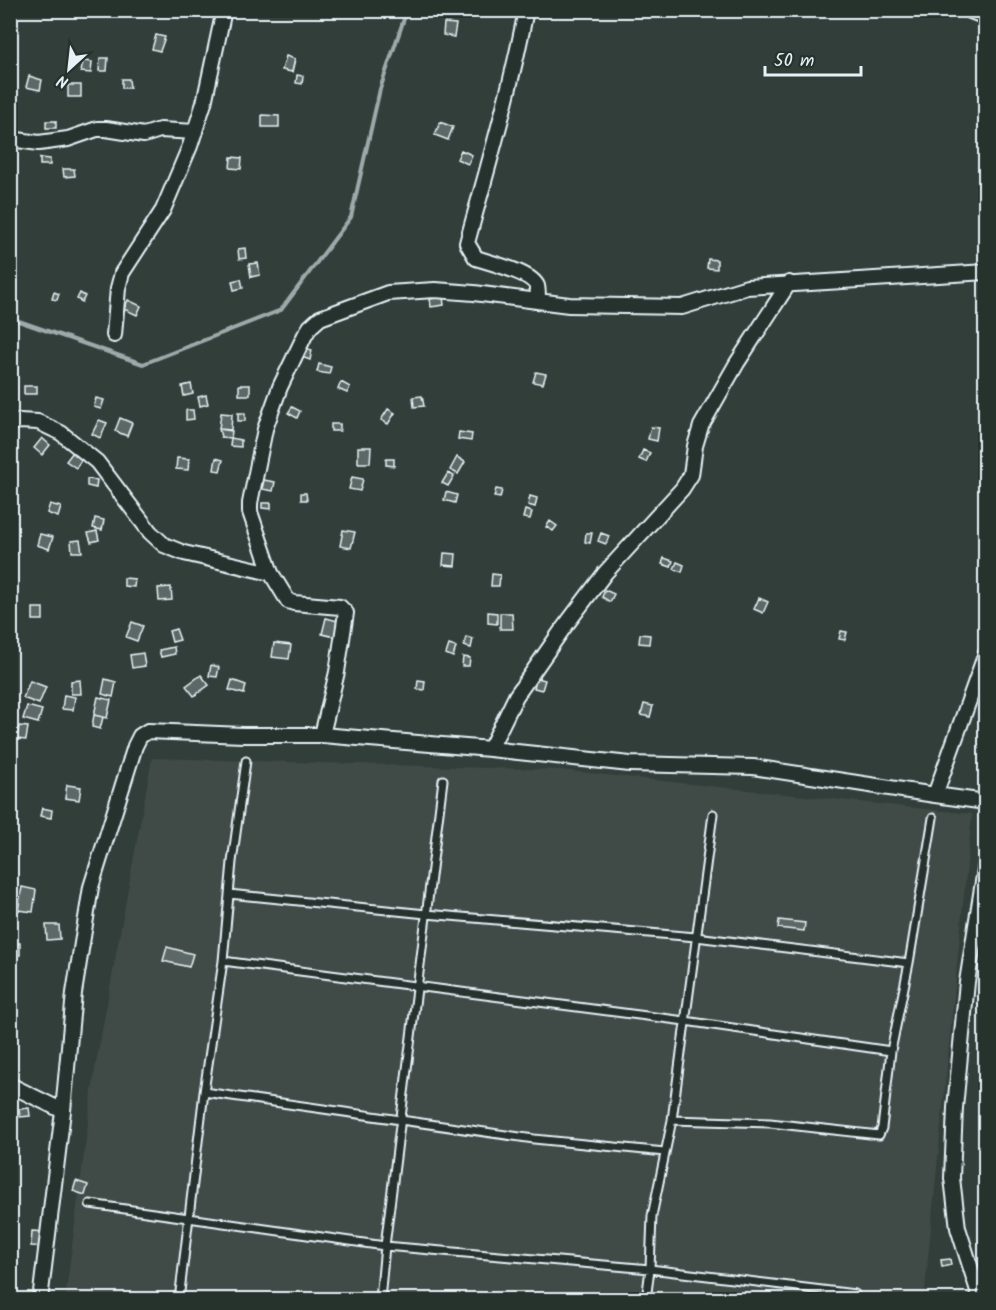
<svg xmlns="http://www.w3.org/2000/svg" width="996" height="1310" font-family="Kalam,sans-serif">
	<rect width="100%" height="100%" fill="#323e39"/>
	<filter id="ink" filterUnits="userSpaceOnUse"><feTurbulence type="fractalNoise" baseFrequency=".0167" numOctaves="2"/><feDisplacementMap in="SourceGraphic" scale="12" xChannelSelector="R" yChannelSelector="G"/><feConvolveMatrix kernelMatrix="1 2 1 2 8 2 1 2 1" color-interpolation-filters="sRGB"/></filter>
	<g filter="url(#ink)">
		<!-- built -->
		<path fill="#3f4b46" d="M152,758l408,12 412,44 -48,485 -859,1 30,-231z"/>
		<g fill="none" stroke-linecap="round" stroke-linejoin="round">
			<!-- stream -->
			<path stroke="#9ea9ab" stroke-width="4" d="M10,318l133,46 138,-54 70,-93 29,-128 27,-79"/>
		</g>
		<!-- building -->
		<path fill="#5c6865" stroke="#e8f1f8" stroke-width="1.5" d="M444,23l12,1 -2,13 -11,-2z
			M156,35l9,2 -5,14 -8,-2z
			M286,56l9,3 -3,13 -10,-2z
			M100,58h8l-1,13h-8z
			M83,61l9,1 -1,11 -10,-1z
			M297,75l6,1 -1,8 -6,-1z
			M29,76l13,4 -2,10 -14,-3z
			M122,79h7l1,9h-8z
			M68,85h13v12h-13z
			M262,115l17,1v11h-17z
			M46,121h10v7h-10z
			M440,122l13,5 -5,13 -13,-5z
			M461,150l11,5 -4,9 -11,-5z
			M231,157l11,1 -1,11 -11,-1z
			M40,158l10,1v6h-10z
			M63,169h11l1,7 -11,1z
			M245,248l1,10 -7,1 -1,-10z
			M708,259l9,1v9l-10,-1z
			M258,263l2,12 -9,2 -2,-13z
			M241,279l2,9 -9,2 -2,-9z
			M54,292l5,2 -2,6 -5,-1z
			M80,293l5,3 -3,6 -5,-3z
			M443,297l1,8 -13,2 -1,-8z
			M128,300l13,6 -4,9 -13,-6z
			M301,347l11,3 -2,10 -11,-4z
			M319,364l12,3 -2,7 -12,-2z
			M536,372l10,2 -3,10 -10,-2z
			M341,382l9,5 -3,6 -9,-4z
			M191,384l2,10 -9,2 -2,-10z
			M239,385h11v10h-11z
			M24,386h13v8h-13z
			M206,395l2,9 -8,2 -2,-9z
			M422,396l2,10 -10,1 -1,-10z
			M96,398l8,2 -3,9 -7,-2z
			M292,407l8,4 -3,7 -9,-5z
			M388,409l7,4 -7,11 -7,-4z
			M186,410h7l1,9 -8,1z
			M221,413l11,1 -1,16 -12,-1z
			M238,413h7v8h-7z
			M120,418l12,5 -5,13 -12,-5z
			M99,420l8,3 -7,15 -8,-4z
			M331,424h9v7h-9z
			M651,427l8,1 -2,13 -9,-2z
			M219,429l13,2 -1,7 -10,-1z
			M459,432l13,2 -1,7 -13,-2z
			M42,438l8,7 -8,10 -8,-7z
			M231,438l10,2v7l-11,-1z
			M358,447h13l-1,16h-12z
			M643,450l7,3 -4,9 -7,-3z
			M73,452l9,7 -6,9 -10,-7z
			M457,457l8,5 -7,12 -8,-4z
			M177,458l12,1 -1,11 -12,-1z
			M216,458l7,2 -3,11 -6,-1z
			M386,459h8v7l-8,-1z
			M448,473l6,3 -6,10 -6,-3z
			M352,477l11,2 -3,12 -11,-2z
			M87,479l10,1 -1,8 -9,-2z
			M264,480l11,2 -2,9 -11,-2z
			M496,489l6,1 -2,8 -6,-1z
			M446,492l11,3 -2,8 -11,-3z
			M301,493h5l1,7h-6z
			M530,496l7,2 -2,9 -7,-2z
			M262,503h9v6l-9,-1z
			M50,504l11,3 -3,10 -11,-4z
			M525,510l7,2 -2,7 -7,-1z
			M95,518l9,2 -2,10 -9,-2z
			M550,521l7,5 -4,5 -7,-4z
			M343,530l12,2 -4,16 -11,-2z
			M97,531l2,9 -8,2 -3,-9z
			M10,533h4l-3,17h-1z
			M586,533h6l-2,10 -5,-1z
			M601,533l8,3 -3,8 -8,-3z
			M40,534l13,3 -4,12 -12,-4z
			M80,540l2,12h-10l-1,-11z
			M444,553l12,1 -1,12 -12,-1z
			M664,558l9,3 -2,6 -9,-3z
			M677,562l7,3 -2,7 -8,-3z
			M492,574l8,1 -1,11h-8z
			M124,578l11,1 -1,8 -10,-1z
			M171,587l1,13 -13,1 -1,-13z
			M605,590l9,4 -4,8 -8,-5z
			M759,598l9,4 -5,11 -9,-4z
			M33,608h10v12h-10z
			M488,612l9,1v11l-9,-1z
			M500,613h12l1,16h-13z
			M326,618l12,3 -3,16 -13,-3z
			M132,622l11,4 -6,15 -11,-4z
			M176,629l4,11 -8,2 -3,-11z
			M841,631l6,1 -2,8 -6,-1z
			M640,634l10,1 -1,9 -10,-1z
			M466,637l7,2 -2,9 -7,-2z
			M274,643l17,2 -2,14 -17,-2z
			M449,645l7,2 -3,10 -7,-3z
			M174,647l1,7 -14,3 -2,-7z
			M143,653l2,13 -13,2 -2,-13z
			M463,657l7,1 -1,8h-7z
			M211,665l8,2 -2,10 -8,-1z
			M201,675l8,10 -15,11 -8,-10z
			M537,678l8,2 -3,10 -8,-2z
			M105,679l11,3 -3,15 -11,-3z
			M80,680l1,14h-10v-13z
			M232,680l14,5 -2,9 -15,-4z
			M418,680l7,1 -1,9 -7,-1z
			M30,681l16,6 -7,17 -16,-6z
			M64,695l11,2 -2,13 -11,-1z
			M98,697l13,3 -4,18 -13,-3z
			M644,704l9,2 -3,11 -9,-2z
			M27,706l15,4 -4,13 -15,-4z
			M94,715l9,2 -3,12 -8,-2z
			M19,726l9,1 -2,13 -9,-1z
			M10,742l7,1 -2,13h-5z
			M67,785l14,2 -2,13 -14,-2z
			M42,808l10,2 -1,8 -11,-2z
			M22,887l14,3 -3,22 -15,-2z
			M779,920l26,3 -1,8 -26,-3z
			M46,925h13l1,14 -13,1z
			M12,943h8v12h-8z
			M167,947l26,7 -4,13 -26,-6z
			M10,968l7,1v6l-7,-1z
			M29,1108l1,8 -10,1 -1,-8z
			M76,1181l12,4 -3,10 -12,-4z
			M32,1231l14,1 -1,15 -14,-1z
			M950,1259l1,6 -9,2 -1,-7z"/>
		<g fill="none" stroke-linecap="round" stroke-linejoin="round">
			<defs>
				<path id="service" d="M229,894l197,20 270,23 213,26
					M223,961l462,60 206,30
					M204,1092l330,47 131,13
					M672,1120l98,3 109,12 3,-7 9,-77 18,-88 24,-145
					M90,1204l295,42 265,23 205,25
					M179,1300l25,-208 19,-131 9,-99 14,-101
					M380,1300l5,-54 58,-466
					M646,1300l4,-31 2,-53 20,-96 41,-306"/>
				<path id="minor" d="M526,10c-15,79 -38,156 -59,233l9,15c14,5 55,14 61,28 1,4 1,11 1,15
					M968,10l18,7
					M10,139l29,4 29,-4 29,-10h9l38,6 16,-5 35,2
					M114,335l4,-47 4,-15 41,-63 27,-64 14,-43 20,-93
					M10,424l9,-3 19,1 23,11 36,29 53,70 14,13 20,8 87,20
					M322,735l15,-63 9,-59 -6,-6 -46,-4 -6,-2 -17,-28 -21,-61v-9l15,-74 15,-42 25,-52 5,-8 10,-9 68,-25 47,-3 39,3 95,12 113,2 65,-20 239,-15
					M490,749l26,-53 46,-66 43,-57 77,-84 9,-14 4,-29 6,-20 36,-63 52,-80
					M935,795l51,7
					M10,1085l53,26
					M40,1300l23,-189 11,-118 17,-106 44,-141 5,-10 8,-5 95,4h79l168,14 140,15 123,3 182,28 51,-142
					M981,1300l-23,-72 -6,-50 3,-70 12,-126 19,-119"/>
			</defs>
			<!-- service casing -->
			<use href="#service" stroke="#e8f1f8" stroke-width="11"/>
			<!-- minor casing -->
			<use href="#minor" stroke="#e8f1f8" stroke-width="18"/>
			<!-- service -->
			<use href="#service" stroke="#26332d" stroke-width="7"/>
			<!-- minor -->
			<use href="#minor" stroke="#26332d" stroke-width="14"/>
		</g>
	</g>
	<!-- margin -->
	<rect width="996" height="1310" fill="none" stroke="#26332d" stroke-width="36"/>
	<rect x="18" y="18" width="960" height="1274" fill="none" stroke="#e8f1f8" stroke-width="2" filter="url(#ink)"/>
	<!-- north arrow -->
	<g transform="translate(69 69) rotate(207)" stroke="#26332d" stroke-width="4.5" paint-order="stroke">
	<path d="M0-4.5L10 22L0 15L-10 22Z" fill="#e8f1f8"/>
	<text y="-9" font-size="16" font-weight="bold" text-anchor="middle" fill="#e8f1f8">N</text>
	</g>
	<!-- scale -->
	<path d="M765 66v9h96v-9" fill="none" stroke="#e8f1f8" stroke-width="3"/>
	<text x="774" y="66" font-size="18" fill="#e8f1f8" stroke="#26332d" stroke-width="4.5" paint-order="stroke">50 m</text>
</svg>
